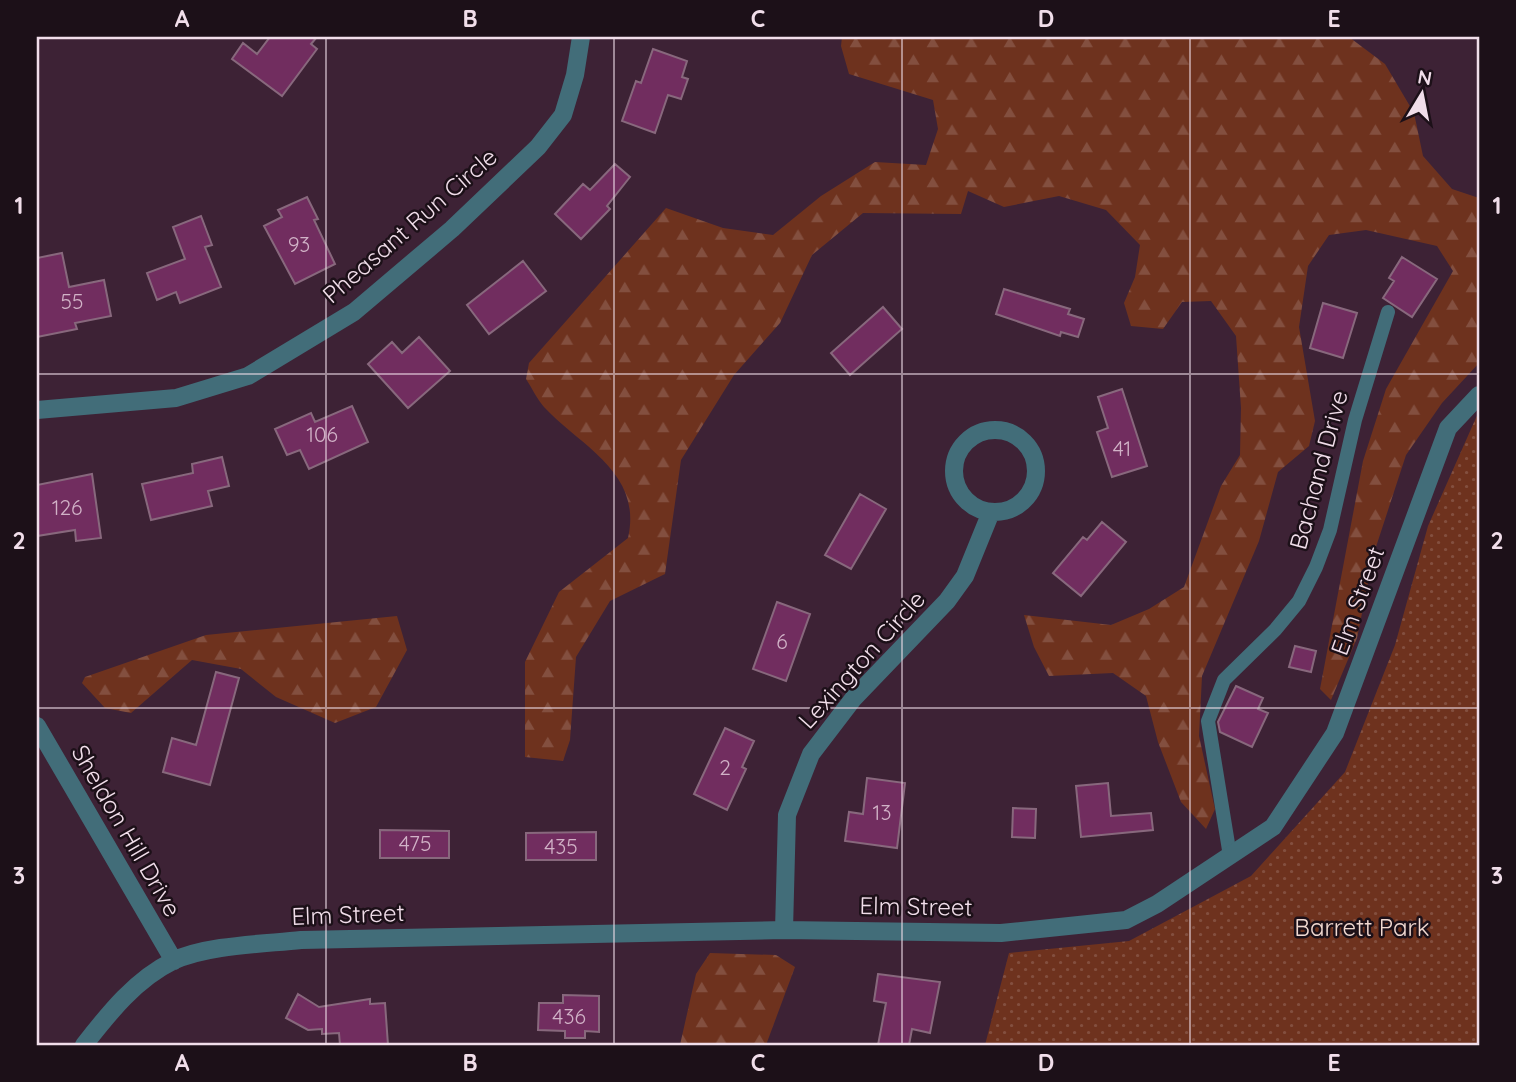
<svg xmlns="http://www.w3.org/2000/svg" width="1516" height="1082" font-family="Quicksand,sans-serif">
	<defs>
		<pattern id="forest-firs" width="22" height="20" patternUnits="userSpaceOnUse" patternTransform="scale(1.75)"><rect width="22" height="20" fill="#6e321e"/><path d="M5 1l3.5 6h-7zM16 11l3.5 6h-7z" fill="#834f3f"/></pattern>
		<pattern id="park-dots" width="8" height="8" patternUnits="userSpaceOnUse" patternTransform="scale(1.75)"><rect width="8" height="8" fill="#6e321e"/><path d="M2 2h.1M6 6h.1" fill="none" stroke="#834f3f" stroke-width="1.8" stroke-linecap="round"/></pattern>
	</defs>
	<rect width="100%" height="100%" fill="#3d2235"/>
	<!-- forest -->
	<path fill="url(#forest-firs)" d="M842,37h507l36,27 29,49 9,43 29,33 27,9v165l-37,40 -36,52 -32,98 -17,85 -26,62 -11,-11 43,-228 23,-72 67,-118 -16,-25 -71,-16 -37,5 -21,31 -9,61 16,94 -6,25 -31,26 -19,69 -57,135 -3,60 16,73 -9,20 -25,-27 -23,-60 -12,-46 -33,-23 -64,3 -15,-29 -10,-32 87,10 38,-16 35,-22 37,-101 19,-31 1,-47 -5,-72 -25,-35 -29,1 -19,27 -32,-3 -7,-23 11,-26 5,-32 -34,-35 -47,-14 -55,11 -36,-16 -7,23 -98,-1 -51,42 -32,68 -46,52 -53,85 -16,114 -55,27 -34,56 -6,83 -7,21 -38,-4v-95l34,-70 69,-54c15,-66 -48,-92 -84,-131 -7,-8 -12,-19 -18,-28l3,-16 137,-155 57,20 50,7 48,-39 54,-34 51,3 12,-36 -5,-29 -84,-26 -8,-28z
		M397,616l10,34 -31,57 -41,16 -59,-26 -35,-28 -49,-9 -61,53 -26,-5 -23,-25 3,-6 121,-42z
		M710,953l66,2 19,12 -29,78h-86l16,-71z"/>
	<!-- park -->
	<path fill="url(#park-dots)" d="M1479,411v634h-494l24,-92 120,-12 122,-65 94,-104 50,-127 33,-119z"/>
	<!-- building -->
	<path fill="#712d5f" stroke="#88687d" stroke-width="2" d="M270,37h47l-6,7 6,5 -35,47 -50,-37 11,-16 14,11z
		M653,49l34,12 -5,16 6,2 -7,20 -13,-4 -13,38 -33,-12 14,-40 5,2z
		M615,164l15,13 -23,29 3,3 -29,30 -26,-25 28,-30 7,6z
		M307,197l11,22 -4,1 21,44 -40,20 -31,-58 18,-9 -4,-7z
		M201,216l11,29 -7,2 16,40 -41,16 -4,-11 -19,8 -10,-27 38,-14 -12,-32z
		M62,253l7,34 35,-7 7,36 -36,7 2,6 -40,8v-79z
		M1402,257l35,22 -25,38 -29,-19 11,-17 -5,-3z
		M523,261l23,30 -57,43 -22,-29z
		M1004,289l66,20 -2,5 16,5 -6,18 -17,-5 -1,4 -64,-22z
		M1323,303l34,10 -14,45 -33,-10z
		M883,307l19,22 -52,46 -19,-22z
		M419,337l31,34 -42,37 -40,-44 24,-22 10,11z
		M1122,389l25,77 -35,11 -15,-45 11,-4 -10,-31z
		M352,406l16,36 -59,27 -9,-19 -13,5 -12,-26 36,-16 4,9z
		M222,457l7,29 -21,5 4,15 -61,14 -9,-36 51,-11 -1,-9z
		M92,474l9,64 -25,3 -1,-11 -38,6v-51z
		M860,494l26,15 -35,60 -26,-14z
		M1102,522l24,20 -45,54 -28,-23 30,-36 4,3z
		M777,602l33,12 -24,67 -33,-12z
		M1295,646l21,5 -5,21 -22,-5z
		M216,672l23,6 -29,107 -47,-13 9,-34 24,7z
		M1236,686l27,12 -5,11 10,4 -16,34 -32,-15 -2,-10z
		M725,728l29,13 -12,26 4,2 -19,41 -33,-16z
		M867,778l38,5 -8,65 -52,-7 4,-29 14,2z
		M1108,783l3,33 40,-3 2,17 -72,7 -5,-51z
		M1013,808l23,1 -1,29 -23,-1z
		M380,830l69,1v27h-69z
		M596,832v28h-70v-27z
		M878,974l62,8 -10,51 -18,-4 -3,16h-31l8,-42 -12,-2z
		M298,994l21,13 51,-8v5l15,-1 3,42h-48l-1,-12 -17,1v-5l-14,1 -22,-12z
		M563,995l36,1v36l-14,-1v7h-20v-7l-27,-1 1,-27h24z"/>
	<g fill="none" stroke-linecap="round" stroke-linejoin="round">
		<!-- lane -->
		<path stroke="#426d79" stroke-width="14" d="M1230,856l-22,-135 16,-41 51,-50 24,-29 17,-34 14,-37 25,-110 33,-108"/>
		<!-- street -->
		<path stroke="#426d79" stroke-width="18" d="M37,410l139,-12 72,-22 106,-64 98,-83 86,-82 25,-32 12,-40 6,-38
			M954 471a41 41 0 1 1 82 0a41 41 0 1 1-82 0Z
			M37,726l137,235
			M784,930l3,-115 24,-61 42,-55 94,-98 18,-25 26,-64
			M84,1045c25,-32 52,-66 89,-84 33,-16 91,-17 128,-21l483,-10 217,3 125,-13 31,-16 116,-77 62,-94 113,-305 31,-33"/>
	</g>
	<!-- grid -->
	<path fill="none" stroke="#f1deea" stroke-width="2" stroke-opacity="0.55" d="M326,37v1008M614,37v1008M902,37v1008M1190,37v1008M37,374h1442M37,708h1442"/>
	<g text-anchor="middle" stroke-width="5" stroke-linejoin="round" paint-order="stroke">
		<!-- number labels -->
		<g font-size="21" fill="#d1b2c7">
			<text x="299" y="252">93</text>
			<text x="72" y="309">55</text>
			<text x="322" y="442">106</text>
			<text x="1122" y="456">41</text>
			<text x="67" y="515">126</text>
			<text x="782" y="649">6</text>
			<text x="725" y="775">2</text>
			<text x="882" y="820">13</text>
			<text x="415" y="851">475</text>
			<text x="561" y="854">435</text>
			<text x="569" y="1024">436</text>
		</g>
		<!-- street labels -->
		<g font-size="24" fill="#f1deea" stroke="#1c1018">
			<text transform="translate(410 226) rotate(-41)" y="8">Pheasant Run Circle</text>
			<text transform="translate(1319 470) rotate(-75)" y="8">Bachand Drive</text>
			<text transform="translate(1358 601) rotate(-70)" y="8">Elm Street</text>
			<text transform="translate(862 660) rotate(-48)" y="8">Lexington Circle</text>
			<text transform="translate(126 831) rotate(60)" y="8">Sheldon Hill Drive</text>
			<text transform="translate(916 907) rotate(1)" y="8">Elm Street</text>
			<text transform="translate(348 915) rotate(-2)" y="8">Elm Street</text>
		</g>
		<!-- park labels -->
		<g font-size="24" fill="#f1d9d1" stroke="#1c1018">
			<text x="1362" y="936">Barrett Park</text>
		</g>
	</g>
	<!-- border -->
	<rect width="1516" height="1082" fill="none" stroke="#1c1018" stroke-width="77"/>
	<!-- north arrow -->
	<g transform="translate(1422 94) rotate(10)" stroke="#1c1018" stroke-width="5" paint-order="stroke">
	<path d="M0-5L12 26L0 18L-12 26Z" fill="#f1deea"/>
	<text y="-10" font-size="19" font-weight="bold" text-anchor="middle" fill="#f1deea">N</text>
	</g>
	<rect x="38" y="38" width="1440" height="1006" fill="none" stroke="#f1deea" stroke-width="2.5"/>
	<g font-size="23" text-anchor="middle" font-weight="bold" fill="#f1deea">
		<text x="182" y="27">A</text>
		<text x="470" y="27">B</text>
		<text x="758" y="27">C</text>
		<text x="1046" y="27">D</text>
		<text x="1334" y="27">E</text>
		<text x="19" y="214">1</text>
		<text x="1497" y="214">1</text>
		<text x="19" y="549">2</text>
		<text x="1497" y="549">2</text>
		<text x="19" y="884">3</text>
		<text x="1497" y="884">3</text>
		<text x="182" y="1071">A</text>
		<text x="470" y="1071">B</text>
		<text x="758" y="1071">C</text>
		<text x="1046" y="1071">D</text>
		<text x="1334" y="1071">E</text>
	</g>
</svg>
